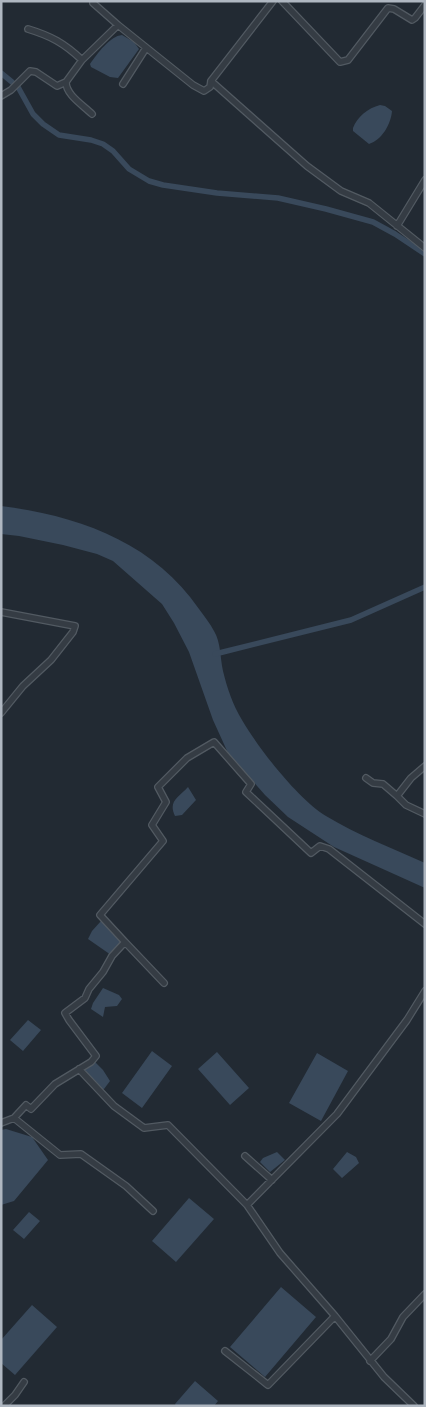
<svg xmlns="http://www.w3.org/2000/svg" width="426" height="1407" font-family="Barlow,sans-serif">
	<rect width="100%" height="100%" fill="#222a33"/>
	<!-- water -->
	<path fill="#39495b" d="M122,35l12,7 5,7 -21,29 -8,-1 -19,-10 -1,-3c7,-10 20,-28 32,-29z
		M380,105l5,1 7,5c-1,13 -10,29 -23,33l-16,-13v-3c4,-11 15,-20 27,-23z
		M1,506c78,10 152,36 198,103 5,7 11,14 15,22 7,12 6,26 9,40 4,17 10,34 19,49 17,29 56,79 84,96 31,19 66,32 99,47v25l-91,-41 -46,-30 -23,-22 -37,-42 -15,-33 -24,-68 -15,-29 -12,-19 -8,-7 -41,-36 -16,-7 -34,-9 -44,-9 -18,-2z
		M188,787l8,13 -14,15 -7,1c-7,-15 3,-18 13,-29z
		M101,921l21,21 -11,13 -23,-16 4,-8z
		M103,988l16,7 3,4 -5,7 -12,1 -2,10 -12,-8 2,-6z
		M28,1020l13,10 -18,21 -13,-11z
		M152,1051l20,15 -30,42 -20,-15z
		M217,1052l32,36 -19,17 -32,-36z
		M317,1053l31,18 -27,50 -32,-18z
		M95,1062l8,8 7,11 -6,8 -5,-1 -15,-17z
		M6,1129l26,8 16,23 -34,41 -13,4v-75z
		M277,1152l8,8 -15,12 -10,-10 3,-4z
		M347,1152l9,5 3,6 -17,15 -9,-9z
		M189,1198l25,21 -38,43 -24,-21z
		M29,1212l11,9 -16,18 -11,-9z
		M281,1287l35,30 -51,60 -35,-30z
		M32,1305l25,22 -42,48 -14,-12v-23z
		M195,1381l23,20 -4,5h-38l-1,-2z"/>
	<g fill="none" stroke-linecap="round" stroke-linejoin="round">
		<!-- canal -->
		<path stroke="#39495b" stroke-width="5.5" d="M1,73l11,9
			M18,87l15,27 10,10 16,11 32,5 12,4 10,7 16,18 20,12 14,4 54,8 61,5 48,11 47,13 22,12 30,20
			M215,654l136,-34 74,-33"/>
		<defs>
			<path id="minor" d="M94,1l-1,2 25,22
				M282,1l58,61 8,-2 40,-52 6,1 18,11 3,-2 10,-13
				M28,29c23,7 36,14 54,31
				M211,81l62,-80
				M66,82c0,13 17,23 26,32
				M123,84l23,-36
				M1,96l10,-6 19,-19 6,1 21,14 9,-4 16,-22 36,-35 75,60 11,6 6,-4 1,-6 96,85 34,25 28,12 56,45
				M397,226l28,-46
				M1,612l74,14 -2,6 -22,28 -28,26 -22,27
				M425,766l-14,12 -14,18 9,9 19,9
				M366,778l7,5 10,1 14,12
				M125,942l39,41
				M79,1069l35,37 30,22 24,-3 79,80
				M14,1118l46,37 21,-1 45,32 27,25
				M1,1123l13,-5 12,-13 5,4 24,-25 36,-22 5,-6 -27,-36 -4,-7 20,-15 4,-9 14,-17 9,-16 13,-14 -25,-27 63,-74 -11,-16 14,-23 -8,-15 29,-29 27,-16 37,42 -5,8 65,61 9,-7 9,3 96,75
				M245,1156l27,24
				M225,1351l43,34 67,-69
				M370,1361l21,-22 12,-22 22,-23
				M4,1406l11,-11 9,-13
				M414,1406l-30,-29 -49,-61 -55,-63 -33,-48 90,-91 70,-94 18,-29"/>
		</defs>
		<!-- minor casing -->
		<use href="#minor" stroke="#525a62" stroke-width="8"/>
		<!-- minor -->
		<use href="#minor" stroke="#353c44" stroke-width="5.5"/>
	</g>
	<!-- border -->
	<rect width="426" height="1407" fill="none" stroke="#afb7c1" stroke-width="5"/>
</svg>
